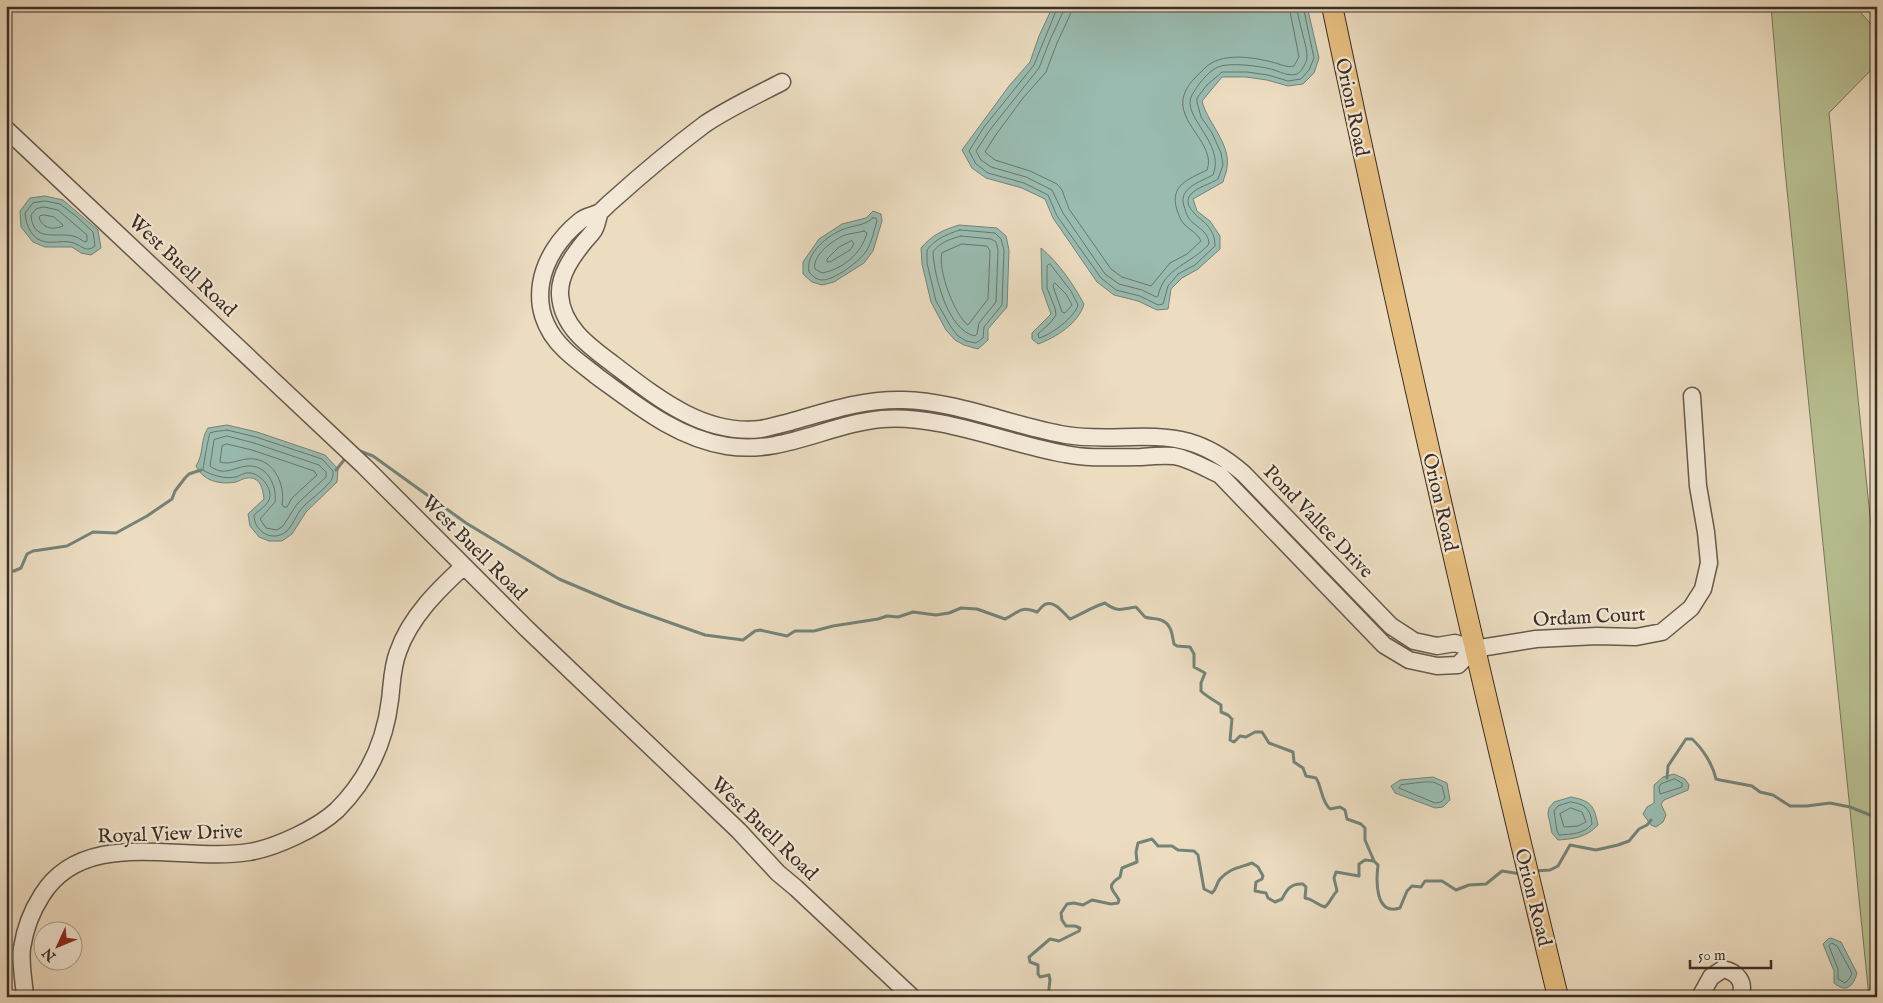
<svg xmlns="http://www.w3.org/2000/svg" width="1883" height="1003" font-family="'IM FELL English',serif">
	<rect width="100%" height="100%" fill="#ecdcc0"/>
	<filter id="stains"><feTurbulence type="fractalNoise" baseFrequency=".004" numOctaves="4"/><feColorMatrix values="0 0 0 0 .2 0 0 0 0 .09 0 0 0 0 .02 0 0 0 .5 -.17"/></filter>
	<radialGradient id="worn" r=".72"><stop offset=".6" stop-color="#630" stop-opacity="0"/><stop offset="1" stop-color="#630" stop-opacity=".3"/></radialGradient>
	<!-- green -->
	<path fill="#b8c092" stroke="#79785c" d="M1771,6h84l22,25v33l-48,49 48,472v412h-8l-85,-837z"/>
	<!-- water -->
	<path fill="#99bcb1" stroke="#738479" d="M1053,6h254l12,52 -5,15 -11,11 -15,2 -21,-6 -21,-3h-24l-20,24c5,21 29,43 25,66 0,5 -3,10 -4,15l-30,17 4,12 13,10 10,15v13l-22,20 -16,9 -11,11 -3,20 -11,1 -19,-9 -24,-6 -17,-13 -44,-64 -8,-19 -23,-11 -36,-10 -14,-10 -10,-18 47,-64 21,-24 9,-26z
		M45,196l18,4 35,30 3,18 -10,7 -10,-2 -9,-6h-27l-12,-5 -12,-15 -1,-16 10,-13z
		M873,211l8,3 1,7 -9,30 -9,12 -30,19 -12,3 -10,-3 -9,-8v-12l16,-23 23,-15 24,-6z
		M959,225l38,3 9,8 3,14 -2,57 -19,22v11l-10,9 -14,-4 -9,-5 -9,-10 -15,-28 -9,-38 -1,-16c11,-13 22,-18 38,-23z
		M1041,248c18,15 32,36 43,56 -5,19 -29,34 -46,40l-6,-5v-6l19,-19 -9,-25z
		M227,425l30,7 68,23 13,14 -1,13 -31,30 -14,22 -10,7h-13l-10,-4 -9,-11 -2,-12 16,-15c-1,-10 -4,-23 -17,-21 -4,0 -7,3 -11,4 -16,3 -33,-1 -40,-16 8,-12 4,-26 12,-38z
		M1674,774l11,5 4,6 -1,5 -24,10 -3,4 5,11 -3,7 -7,5 -5,-2 -8,-11 4,-7 7,-4v-18l9,-8z
		M1433,777l14,6 3,17 -7,7 -8,1 -40,-15 -4,-7 9,-6z
		M1571,797c20,4 23,8 27,28 -11,12 -24,14 -40,15l-6,-7 -4,-19 1,-6 5,-6z
		M1831,938l10,4 16,31c-4,14 -11,20 -23,10v-12l-11,-27 5,-5z"/>
	<g fill="none" stroke-linecap="round" stroke-linejoin="round">
		<!-- shore -->
		<path stroke="#6a766c" stroke-width="1" d="M1058,6l-24,59 -50,62 -15,24 7,13 12,9 36,10 24,12 9,21 44,62 15,12 24,6 18,9 5,-1 5,-18 10,-12 17,-9 20,-19c0,-8 -2,-14 -8,-21 -5,-6 -27,-19 -16,-31 7,-7 19,-10 27,-15l5,-14 -2,-12 -9,-20 -11,-16 -4,-15v-4l10,-13 15,-13h25l21,3 20,6 13,-2 8,-9 5,-12 -11,-52
			M1064,6l-1,6 -13,28 -11,28 -50,63 -13,20 5,9 10,7 35,10 26,13 11,23 42,61 14,10 23,6 14,7 2,-1c6,-29 34,-32 51,-52 0,-14 -15,-17 -21,-27 -2,-3 -3,-8 -4,-11 -6,-18 16,-24 29,-31 13,-32 -33,-59 -21,-80 5,-9 16,-24 26,-28 11,-5 41,-1 53,2 8,2 17,8 26,5 4,-2 9,-10 10,-16 1,-11 -10,-38 -10,-52
			M1071,6l-1,9 -13,28 -11,29 -23,26 -28,38 -10,16 10,8 35,11 27,13 5,6 7,19 42,60 11,8 29,9 19,-23 17,-9 14,-13c-4,-8 -11,-11 -17,-17 -4,-4 -5,-9 -7,-14 -8,-25 12,-31 30,-40 10,-25 -32,-48 -23,-75 3,-11 14,-20 21,-27 16,-16 47,-11 67,-6 8,2 15,6 22,4l5,-9 -10,-51
			M45,201l15,3 16,12 17,16 2,14c-9,7 -13,0 -21,-3 -9,-3 -19,0 -28,-1 -14,-2 -20,-16 -21,-29l8,-10z
			M44,207l14,3 29,25v6l-2,1c-4,-2 -7,-5 -12,-6 -17,-4 -40,7 -42,-21l5,-6z
			M45,215l9,2 8,7 1,2c-11,4 -19,3 -24,-8l1,-2z
			M873,218h3l1,3c-3,9 -5,21 -10,29 -7,11 -32,30 -45,30 -6,0 -10,-5 -13,-8 -4,-19 19,-37 35,-43 10,-4 20,-3 29,-11z
			M960,230l35,3 6,6 3,11 -2,55 -18,22 -1,11 -7,5 -10,-2 -8,-5 -7,-9 -15,-26 -9,-38v-13c8,-11 20,-16 33,-20z
			M864,231l3,2c-6,21 -24,36 -45,40l-7,-4c-3,-14 18,-29 30,-34 6,-2 13,-2 19,-4z
			M961,236l30,3 5,3 2,8 -2,52 -17,21 -2,11 -2,2c-27,-5 -41,-60 -42,-84 6,-9 17,-13 28,-16z
			M852,241l2,3 -4,6 -20,12h-3v-3l12,-12z
			M962,244l25,2 3,5 -2,48 -20,26c-13,-9 -31,-56 -26,-72z
			M1050,264l21,27 7,14c-3,12 -27,30 -39,33l-1,-4 12,-11 6,-8 -1,-7 -8,-20v-22z
			M1055,283l11,11 6,11 -7,8 -3,-1 -9,-26z
			M227,430l29,7 66,22 11,12c0,4 0,7 -3,11 -8,10 -20,17 -28,26 -6,7 -9,17 -15,23 -14,12 -33,1 -33,-16 4,-4 11,-8 14,-13 7,-11 -6,-27 -17,-29 -6,-1 -10,2 -15,4 -11,2 -23,-1 -33,-7 0,-3 6,-36 7,-37 4,-2 13,-2 17,-3z
			M227,436l27,7 65,22 7,7v5l-29,27 -14,22 -6,4 -11,-2 -6,-9 15,-17c2,-17 -8,-37 -27,-36 -14,1 -24,11 -38,0l4,-26z
			M227,444l25,6 62,21 3,4 -25,23 -5,9h-3l-2,-2c4,-22 -10,-49 -35,-46 -10,1 -17,6 -27,3l2,-16z
			M1675,779l7,4v4l-22,7 -1,-7 2,-3z
			M1424,782h9l9,4 3,12 -4,4 -6,1 -36,-15 2,-3z
			M1571,802c14,2 20,7 21,22 -8,10 -20,10 -33,11l-2,-4 -3,-20 4,-5z
			M1571,808l11,4 4,10 -8,4 -14,1 -4,-13z
			M1832,943l5,3 15,27 -2,5 -5,5 -7,-4v-10l-9,-23z"/>
		<!-- stream -->
		<path stroke="#738479" stroke-width="3" d="M357,450l16,6 93,67 93,56 64,27 82,29 38,5 12,-9 5,-1 27,6 8,-5h19l19,-5 45,-7 9,-3 11,1 15,-5 23,3 13,-2 12,-5 16,1 28,10c14,-6 14,-14 32,-7 3,-2 5,-7 9,-8 10,-3 18,10 24,15 12,-5 22,-12 35,-16 13,10 17,6 31,4l9,10c5,2 11,1 16,3 11,4 11,15 13,24l3,2 13,1 4,7v13l11,6 -4,10v8c6,6 13,9 20,14v7l7,3 4,4 -2,21 4,2 6,-6 6,1 9,-5h7l7,11 24,9 1,10 9,6 3,8 10,2c6,9 5,23 14,31l10,-2 5,3 2,9 14,5 4,4v12l9,21 4,4c-2,16 -3,51 22,43l7,-17 5,-5 9,1 4,-6h17l14,9 13,-5 17,-1 16,-13 19,3
			M336,470l8,-10
			M6,571h8l7,-3 6,-14 6,-3 34,-5 26,-14 23,1 31,-17 25,-17 3,-8 10,-13 4,-4 12,-4
			M1667,778l1,-12 18,-27h6c11,10 21,26 24,40l4,1 32,6 8,6 13,3 17,11h17l23,-3 20,4 20,8
			M1534,871l16,-1 8,-4 12,-21 26,5 22,-5 11,-4 10,-12 8,-4 4,-5
			M1048,997l2,-17 -1,-5 -9,2 -2,-3v-9l-8,-3 -1,-5 21,-18 9,2 20,-10 1,-3 -5,-2h-9l-4,-6 -1,-7 6,-9 7,-1 9,2 9,-5 19,4 7,-1 1,-3c-6,-11 -14,-13 1,-23l2,-9 15,-6 -1,-10 2,-9 14,-4 6,7h14l6,4 16,1 4,4 6,34 8,4c5,-4 4,-9 8,-14 10,-11 19,-11 32,-16l6,4 5,9 -1,3 -6,3 -1,9 11,2 2,5 7,4 7,-3c5,-10 9,-16 21,-15l3,3 -1,11c8,1 12,7 20,9 5,-4 7,-11 12,-16l-3,-13 2,-6 23,4v-12l6,-4 9,1"/>
		<defs>
			<path id="minor" d="M782,82c-25,13 -53,26 -77,42 -32,24 -63,50 -93,77 -4,3 -8,8 -12,11 -7,4 -14,4 -20,9 -41,33 -57,88 -16,128 10,10 23,19 34,28 40,29 79,61 129,69 55,9 101,-22 155,-27 57,-5 126,25 183,35 25,5 50,3 76,3 11,-1 23,-2 33,-1 16,3 31,12 46,19l164,170 25,15 28,6 21,-1 16,-16
				M6,129l358,337 163,163 212,202 39,42 18,15 116,109
				M600,212c-2,5 -3,12 -5,16 -2,5 -7,9 -11,14 -12,15 -25,33 -24,53 2,32 29,51 53,69 42,32 90,72 148,65 10,-2 20,-5 29,-7 38,-11 73,-23 113,-22 53,1 110,26 163,35 41,7 83,-4 123,7 21,6 39,18 55,32l147,152 23,15 23,5 18,-3 19,6 62,-10 61,-3 39,1 26,-5 29,-24 12,-19 6,-26 -3,-31 -8,-46 -6,-90
				M25,997c-1,-16 -5,-34 -3,-49 3,-20 9,-36 20,-53 43,-69 140,-32 207,-43 26,-4 69,-24 88,-42 30,-30 48,-68 53,-110 2,-16 2,-33 8,-48 12,-35 40,-62 66,-86
				M1700,997l11,-20 12,-8c14,3 23,13 17,28"/>
			<path id="major" d="M1332,6c70,332 146,662 226,991"/>
		</defs>
		<!-- minor casing -->
		<use href="#minor" stroke="#665a4c" stroke-width="19"/>
		<!-- major casing -->
		<use href="#major" stroke="#3a2f26" stroke-width="22"/>
		<!-- minor -->
		<use href="#minor" stroke="#f3e8d6" stroke-width="16"/>
		<!-- major -->
		<use href="#major" stroke="#e6be80" stroke-width="20"/>
	</g>
	<g text-anchor="middle" stroke-width="4.5" stroke-linejoin="round" paint-order="stroke">
		<!-- street labels -->
		<g font-size="20" fill="#3a2f26" stroke="#f3e8d6">
			<text transform="translate(1353 107) rotate(78)" y="7">Orion Road</text>
			<text transform="translate(183 265) rotate(43)" y="7">West Buell Road</text>
			<text transform="translate(1441 502) rotate(77)" y="7">Orion Road</text>
			<text transform="translate(1319 521) rotate(46)" y="7">Pond Vallee Drive</text>
			<text transform="translate(475 547) rotate(45)" y="7">West Buell Road</text>
			<text transform="translate(1589 616) rotate(-3)" y="7">Ordam Court</text>
			<text transform="translate(765 828) rotate(44)" y="7">West Buell Road</text>
			<text transform="translate(170 833) rotate(-2)" y="7">Royal View Drive</text>
			<text transform="translate(1534 897) rotate(76)" y="7">Orion Road</text>
		</g>
	</g>
	<!-- margin -->
	<rect width="1883" height="1003" fill="none" stroke="#ecdcc0" stroke-width="25"/>
	<rect x="8" y="8" width="1868" height="988" fill="none" stroke="#3a2f26" stroke-width="2.5"/>
	<rect x="12" y="12" width="1858" height="978" fill="none" stroke="#3a2f26"/>
	<!-- north arrow -->
	<g transform="translate(58 946) rotate(226)"><circle r="24" fill="#f3e8d6" stroke="#a99e90"/>
	<path d="M0-4L9 19L0 12L-9 19Z" fill="#8f2418"/>
	<text y="-8" font-size="14" font-weight="bold" text-anchor="middle" fill="#3a2f26">N</text>
	</g>
	<!-- scale -->
	<path d="M1690 960v8h81v-8" fill="none" stroke="#3a2f26" stroke-width="2.5"/>
	<text x="1698" y="960" font-size="15" fill="#3a2f26" stroke="#f3e8d6" stroke-width="4" paint-order="stroke">50 m</text>
	<rect width="100%" height="100%" filter="url(#stains)"/>
	<rect width="100%" height="100%" fill="url(#worn)"/>
</svg>
